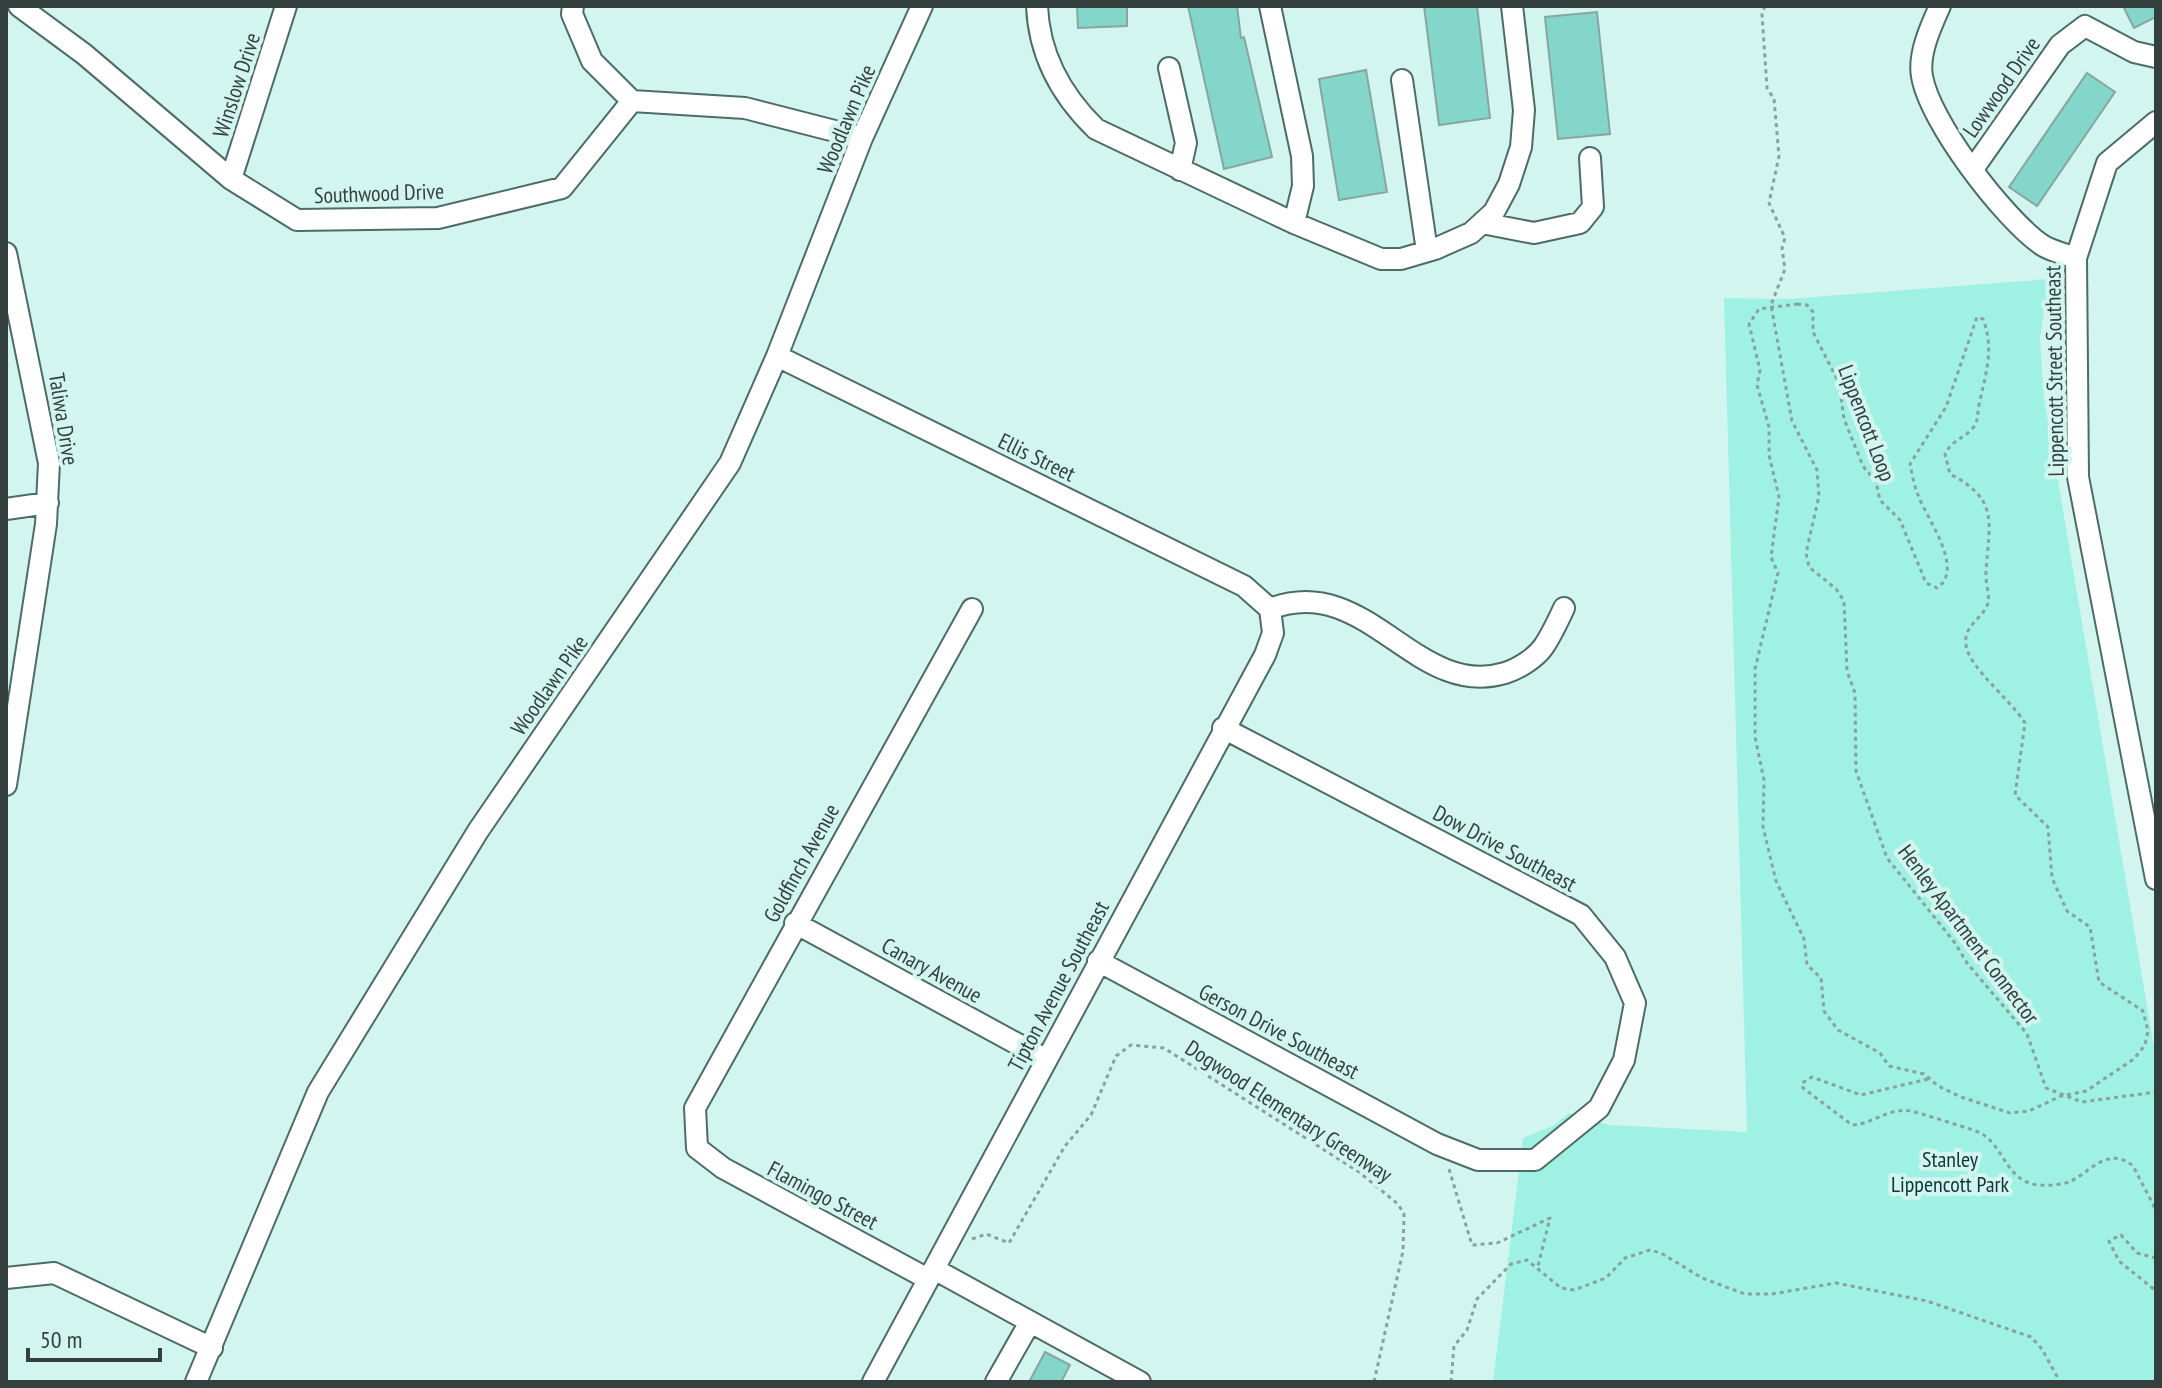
<svg xmlns="http://www.w3.org/2000/svg" width="2162" height="1388" font-family="'PT Sans Narrow',sans-serif">
	<rect width="100%" height="100%" fill="#d3f5ef"/>
	<!-- green -->
	<path fill="#9ef1e3" d="M2049,279l-9,59 4,60 112,661v323h-663l30,-244 30,-12 16,-13 40,12 138,7 -23,-834 64,1z"/>
	<!-- building -->
	<path fill="#83d6c9" stroke="#86a6a0" stroke-width="2" d="M1077,6h50v20l-49,2z
		M1188,6h49l4,32 3,-1 28,120 -48,12z
		M1424,6h53l13,112 -51,7z
		M2123,6h33v11l-22,11z
		M1597,12l13,122 -52,5 -13,-122z
		M1366,70l21,122 -48,8 -20,-121z
		M2087,73l28,19 -78,114 -28,-19z
		M1045,1352l25,13 -9,17h-32z"/>
	<g fill="none" stroke-linecap="round" stroke-linejoin="round">
		<defs>
			<path id="minor" d="M19,6l65,48 147,125 66,41 141,-2 124,-30 70,-87 113,7 117,30
				M573,6l-1,8 20,47 40,40
				M1037,6c2,49 25,90 59,123l198,94 87,36h20l34,-10 36,-16 23,-21 15,-28 12,-37 3,-37 -12,-104
				M1270,6l32,150 1,30 -9,37
				M1940,6c-9,20 -22,48 -18,70 7,45 82,143 120,169 9,6 23,9 34,13
				M1169,68l17,75 -6,27
				M1402,80l25,171
				M2156,122l-49,41 -31,95 2,219 78,402
				M1973,169l87,-124 25,-19 49,26 22,5
				M231,179l55,-173
				M1482,223l52,10 46,-10 13,-16 -3,-49
				M6,253l43,210 -3,61 -40,261
				M777,356l467,230 26,23
				M6,509l42,-6
				M1270,609c97,-38 145,91 235,64 13,-4 31,-15 39,-27 8,-12 14,-25 20,-38
				M795,923l250,136
				M1098,961l339,183 41,16h57l64,-52 25,-48 11,-57 -20,-46 -34,-42 -358,-187
				M934,1269l206,113
				M6,1278l48,-5 158,75
				M928,1279l-205,-111 -26,-20 -2,-40 277,-499
				M196,1382l122,-290 160,-261 252,-368 47,-107 85,-218 60,-132
				M873,1382l392,-727 8,-22 -3,-24
				M996,1382l34,-60"/>
		</defs>
		<!-- minor casing -->
		<use href="#minor" stroke="#4d6c67" stroke-width="24"/>
		<!-- path -->
		<path stroke="#89a19d" stroke-width="3" stroke-dasharray="4 4" stroke-linecap="butt" d="M1765,6l-3,8 5,74 7,11 5,57 -10,47 16,35 -3,10 3,21 -14,36 21,116 25,49 2,26 -13,57 3,14 27,22 8,12 3,70 8,22 1,78 31,87 68,85 12,20 60,71 19,54 36,14 74,-10
			M1797,304l10,1 6,7v20l26,51 5,36 19,47 13,16 4,18 20,20 26,63 11,5c29,-19 -12,-72 -19,-93 -4,-10 -6,-21 -8,-31l36,-57 31,-90 6,2c12,30 2,57 -4,86 -2,9 0,17 -7,24 -9,10 -20,11 -27,25l5,20c50,26 39,48 36,98 -1,10 4,23 2,31 -5,16 -25,22 -22,42 3,23 45,55 59,78l-10,72 33,32 4,51 15,33 23,16 9,55 44,29 5,20 -3,14 -11,14 -48,32 -25,5 -32,15 -19,2 -49,-16 -23,-11 -14,-12 -35,-8 -9,-13 -42,-23 -14,-19 -3,-33 -14,-13 -3,-26 -28,-58 -13,-54 1,-47 -9,-43v-68l23,-96 -7,-16 8,-60 -10,-42v-28l-12,-42 3,-15 -11,-46 10,-15z
			M1928,1079l-67,16 -49,-18 -10,6 1,5 49,37c22,-1 36,-18 59,-14 6,1 66,20 70,22 24,15 25,48 57,52 9,1 22,0 31,-3 22,-10 39,-37 64,-16l23,44
			M1449,1169l23,76 25,-2 53,-25 -12,48
			M972,1239l14,-5 23,9 56,-97 26,-31 25,-59 15,-11 33,3 195,124 39,32 6,10 -1,37 -29,131
			M2156,1258l-19,-5 -16,-18 -12,6 10,20 37,30
			M1451,1382l3,-36 13,-16 10,-31 34,-35 16,-4 34,28 13,2 32,-12 19,-20 25,-8 11,3 41,25 43,16h27l64,-11 91,18 104,36 11,12 18,33"/>
		<!-- minor -->
		<use href="#minor" stroke="#fff" stroke-width="20"/>
	</g>
	<g text-anchor="middle" stroke-width="8" stroke-linejoin="round" paint-order="stroke">
		<!-- street labels -->
		<g font-size="22" fill="#33403e" stroke="#d3f5ef">
			<text transform="translate(236 85) rotate(-72)" y="8">Winslow Drive</text>
			<text transform="translate(2001 87) rotate(-55)" y="8">Lowwood Drive</text>
			<text transform="translate(846 119) rotate(-67)" y="8">Woodlawn Pike</text>
			<text transform="translate(379 193) rotate(-2)" y="8">Southwood Drive</text>
			<text transform="translate(2054 371) rotate(-91)" y="8">Lippencott Street Southeast</text>
			<text transform="translate(64 419) rotate(81)" y="8">Taliwa Drive</text>
			<text transform="translate(1867 423) rotate(69)" y="8">Lippencott Loop</text>
			<text transform="translate(1037 457) rotate(26)" y="8">Ellis Street</text>
			<text transform="translate(549 685) rotate(-55)" y="8">Woodlawn Pike</text>
			<text transform="translate(1505 848) rotate(28)" y="8">Dow Drive Southeast</text>
			<text transform="translate(801 863) rotate(-61)" y="8">Goldfinch Avenue</text>
			<text transform="translate(1969 934) rotate(53)" y="8">Henley Apartment Connector</text>
			<text transform="translate(932 970) rotate(29)" y="8">Canary Avenue</text>
			<text transform="translate(1058 986) rotate(-62)" y="8">Tipton Avenue Southeast</text>
			<text transform="translate(1279 1031) rotate(28)" y="8">Gerson Drive Southeast</text>
			<text transform="translate(1289 1111) rotate(33)" y="8">Dogwood Elementary Greenway</text>
			<text transform="translate(823 1195) rotate(28)" y="8">Flamingo Street</text>
		</g>
		<!-- park labels -->
		<g font-size="22" fill="#0e3631" stroke="#d3f5ef">
			<text x="1950" y="1167">Stanley<tspan x="1950" dy="25">Lippencott Park</tspan></text>
		</g>
	</g>
	<!-- border -->
	<rect width="2162" height="1388" fill="none" stroke="#33403e" stroke-width="16"/>
	<!-- scale -->
	<path d="M28 1348v12h132v-12" fill="none" stroke="#33403e" stroke-width="4"/>
	<text x="40" y="1348" font-size="24" fill="#33403e" stroke="#d3f5ef" stroke-width="6" paint-order="stroke">50 m</text>
</svg>
